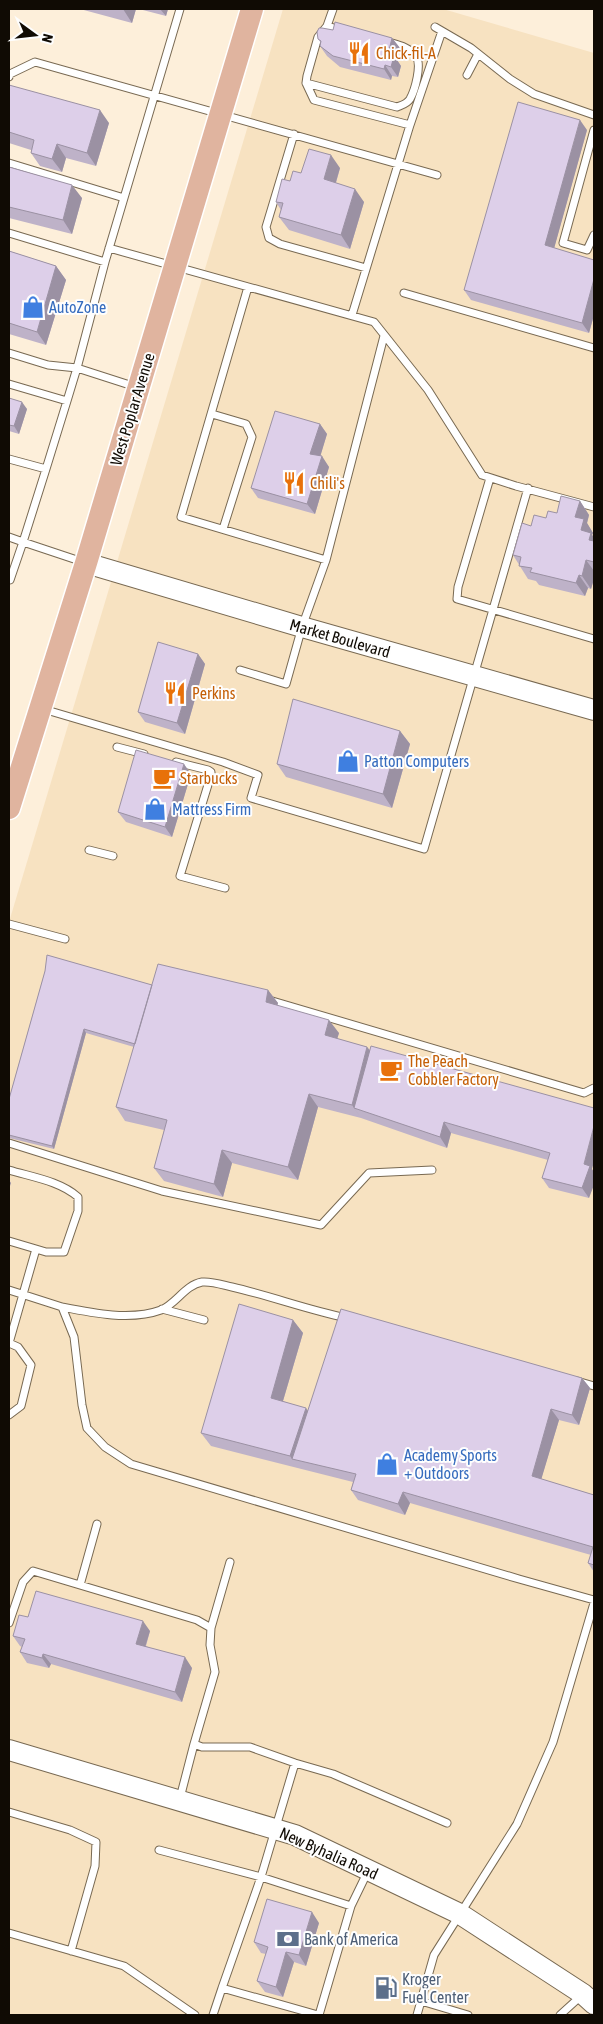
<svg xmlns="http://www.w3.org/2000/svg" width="603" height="2024" font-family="'Asap Condensed',sans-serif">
	<rect width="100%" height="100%" fill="#fdefda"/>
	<!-- built -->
	<path fill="#f7e2c1" d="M283,9h160l151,44v1962h-585v-1093z"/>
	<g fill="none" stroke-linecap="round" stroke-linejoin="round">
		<defs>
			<path id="lane" d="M333,9l-6,17 -9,11 -11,39 -1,7 8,17 96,25
				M327,26l14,4
				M435,27l36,21 39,31 24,15 60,21
				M467,75l11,-21
				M9,77l1,-3 25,-12 402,113
				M306,83l91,24c5,-2 10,-3 13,-8 5,-9 12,-34 6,-43 -7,-9 -18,-11 -28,-14
				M594,130l-31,113 24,7 7,-15
				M294,134l-28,93 3,11 11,6 86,24
				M9,163l115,35 -19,64 -96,-29
				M124,198l56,-189
				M109,248l265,74 54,68 54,85 34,11 78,21
				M105,262l-28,106 59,19
				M248,287l-67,230 145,43
				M404,293l190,55
				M352,315l58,-190 32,-94
				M9,353l39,12 29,3 -10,33 -58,-17
				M212,414l34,10 6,13 -29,92
				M9,459l37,10 21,-68
				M46,469l-23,73 60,20
				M490,478l-32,109 -1,12 137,40
				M9,537l14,5 -13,38 -1,-1
				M240,670l46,14 16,-57 24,-67 58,-224
				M43,709l180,53 35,13 -7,23 173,51 104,-361
				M117,747l27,7
				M176,762l32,8 3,2v3l-31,101 45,12
				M89,850l24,6
				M9,924l56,15
				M269,1000l315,93 10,-5
				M9,1143l153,48 159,34 48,-52 63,-3
				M9,1170c23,7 51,11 69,27v14l-14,41h-18l-10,-3
				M9,1241l27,8 -27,94
				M9,1290l53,17 12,30 8,68 5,23 18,19 26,17 388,115 75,21
				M62,1307c30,6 69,14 99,3 15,-6 24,-25 41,-28 10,-1 21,3 30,5 39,9 76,23 115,31
				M162,1309l42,11
				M9,1343l9,4 13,18 -10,41 -12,9
				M577,1381l17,5
				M80,1585l17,-61
				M9,1623l14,-41 10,-11 164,49 14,8 -1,17 5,27 -21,72
				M211,1628l19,-66
				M180,1798l14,-54 8,3h48l45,16 38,11 114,49
				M9,1812l61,18 26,12 -1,24 -24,85
				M159,1850l102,27 90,29 16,-33
				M9,1933l115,33 71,49
				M222,1988l39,-111 34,-114
				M421,2001l47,14
				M213,2015l9,-27 96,27
				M319,2015l32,-109
				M417,2015l17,-60 83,-131 36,-82 41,-139
				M560,2015l21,-19"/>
			<path id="secondary" d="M86,563l216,64 292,83
				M9,1750l286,85 165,79 123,80 11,10"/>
			<path id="primary" d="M9,808l77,-245 166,-554"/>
		</defs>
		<!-- lane casing -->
		<use href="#lane" stroke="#786952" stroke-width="9"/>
		<!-- secondary casing -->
		<use href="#secondary" stroke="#786952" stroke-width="22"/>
		<!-- primary casing -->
		<use href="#primary" stroke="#fff" stroke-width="25"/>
		<!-- lane -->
		<use href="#lane" stroke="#fff" stroke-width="7"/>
		<!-- secondary -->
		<use href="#secondary" stroke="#fff" stroke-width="20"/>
		<!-- primary -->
		<use href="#primary" stroke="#e0b49f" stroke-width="22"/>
	</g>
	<!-- wall -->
	<path fill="#beb2c8" d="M80,9h56l-4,14z
		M139,9h29l-2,7z
		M333,30l59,8 8,10 -3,12 4,6 -3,11 -6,-1 -1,4 -51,-13 -13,-11 -7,-10 1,-3 -3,-4z
		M9,85l100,38 -13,43 -30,-8 -4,14 -22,-6 -9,-13v-3l-22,-7z
		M587,130l-33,118 40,12v55l-5,18 -118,-33 -7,-10z
		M9,167l73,31 -10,36 -63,-16z
		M340,168l-4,15 28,19 -14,47 -61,-19 -10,-13 2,-7 -5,-8 14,-21 11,-8z
		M9,251l47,15 10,14 -20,65 -37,-11z
		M9,398l18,11 -8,25 -10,-3z
		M320,424l7,10 -7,22 9,11 -14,47 -57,-16 -7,-10z
		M580,501l9,14 -2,8 6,10 -1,2 2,2v42l-3,10 -3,-1 -3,8 -46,-11 -3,-4 -8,-2 -15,-24 18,-29z
		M198,654l7,10 -20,70 -40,-12 -7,-10z
		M400,731l10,13 -18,64 -106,-31 -9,-13z
		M191,774l-19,63 -46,-15 -8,-10z
		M45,971l107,14 116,5 10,13 -1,2 62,28 -2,6 30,8 3,3 222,119 -3,29 -40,-10 -7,-10 6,-18 -97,-27 -4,15 -86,-30 -43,-11 -20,73 -66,-17 -9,34 -59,-16 -10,-13 10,-38 -39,-9 -9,-14 18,-60 -48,-14 -32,116 -45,-11v-39z
		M293,1320l10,13 -20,68 25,10 274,-33 8,10 -11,37 -20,-5 -18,59 53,16v77l-6,-9 3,-8 -181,-52 -5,12 -47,-15 -7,-10 2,-8 -142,-36 -10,-13z
		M28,1617l122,14 -4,15 46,22 -10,34 -131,-38 -2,4 -22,-5 -7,-11 2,-5 -2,-1 -7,-10z
		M319,1923l-13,43 -12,-4 -11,35 -18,-5 -8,-11 9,-27 -5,-1 -7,-11z"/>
	<!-- shaded-wall -->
	<path fill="#9b91a3" d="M123,9h13l-4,14z
		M160,9h8l-2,7z
		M392,38l8,10 -3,12 4,6 -3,11 -7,-10 -3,-13z
		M385,65l7,11 -1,4 -7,-11z
		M100,110l9,13 -13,43 -9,-13z
		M580,120l7,10 -35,126 -7,-11z
		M57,144l9,14 -4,14 -10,-13z
		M331,155l9,13 -7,24 -9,-13z
		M72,185l10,13 -10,36 -9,-14z
		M355,189l9,13 -14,47 -9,-14z
		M56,266l10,14 -20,65 -9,-13z
		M594,279v36l-5,18 -7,-10z
		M22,402l5,7 -8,25 -5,-8z
		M320,424l7,10 -9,30 -8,-10z
		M322,456l7,11 -14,47 -8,-10z
		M580,501l9,14 -2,8 6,10 -1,2 2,2v11l-13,-18 -6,-13z
		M586,560l8,11v8l-3,10 -9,-13z
		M579,575l9,13 -3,8 -9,-13z
		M198,654l7,10 -20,70 -8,-11z
		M400,731l10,13 -18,64 -9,-14z
		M184,764l7,10 -19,63 -7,-10z
		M268,990l10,13 -3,12 -9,-13z
		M329,1020l10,13 -5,16 -9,-14z
		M84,1029l2,4 -32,116 -2,-3z
		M367,1047l10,13 -23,48 7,10 -9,-13z
		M309,1094l9,13 -20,73 -10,-13z
		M444,1122l7,11 -4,15 -7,-11z
		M594,1126v36l-2,7 2,3v13l-5,13 -7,-10 2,-24z
		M222,1150l10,13 -9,34 -9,-13z
		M9,1180l2,3 -2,6z
		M293,1320l10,13 -23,78 -9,-13z
		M582,1378l8,10 -11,37 -7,-10z
		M306,1408l9,13 -23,38 -2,-3z
		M551,1409l8,11 -20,67 -7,-11z
		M403,1492l7,11 -5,12 -7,-11z
		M143,1621l7,10 -7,23 -7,-10z
		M43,1654l8,10 -2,4 -7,-10z
		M185,1657l7,11 -10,34 -7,-10z
		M312,1912l7,11 -13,43 -7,-11z
		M286,1952l8,10 -11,35 -7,-10z"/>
	<!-- building -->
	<path fill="#ddcfe9" stroke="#9b91a3" d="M335,22l57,16 -4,16 6,2 -3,11 -6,-2 -1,4 -51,-13 -13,-10 1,-5 -3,-2 -1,-7 2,-4h3l11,2z
		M9,85l91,25 -13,43 -30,-9 -5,15 -21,-6 3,-13 -25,-8z
		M518,102l62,18 -35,125 49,15v19l-12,44 -118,-33z
		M309,149l22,6 -7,24 31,10 -14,46 -62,-18 4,-14 -7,-1 6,-23 8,2 3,-10 8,2z
		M9,167l63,18 -9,35 -54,-13z
		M9,251l47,15 -19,66 -28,-9z
		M9,398l13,4 -8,24 -5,-1z
		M275,411l45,13 -10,30 12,2 -15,48 -56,-16z
		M561,496l19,5 -5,16 9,2 -3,11 10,3 -2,7 5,1v21l-8,-2 -4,16 -3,-1 -3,8 -46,-11 2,-4 -13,-2 2,-9 -8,-2 9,-32 9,3 3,-11 12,3 2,-7 9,2z
		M158,642l40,12 -21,69 -39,-11z
		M293,699l107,32 -17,63 -106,-30z
		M136,750l48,14 -19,63 -47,-15z
		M47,955l105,30 -17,59 -51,-15 -32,117 -43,-11v-36l36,-128z
		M158,964l110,26 -2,12 63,18 -4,15 42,12 -15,58 -43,-11 -21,73 -66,-17 -8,34 -60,-16 13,-48 -51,-13z
		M371,1046l223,62v18l-10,38 6,2 -8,22 -40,-10 8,-25 -106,-31 -4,15 -86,-29z
		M239,1304l54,16 -22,78 35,10 -16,48 -89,-23z
		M341,1309l241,69 -10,37 -21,-6 -19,67 62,19v70l-6,-2 5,-16 -190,-55 -5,12 -47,-14 5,-16 -64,-15z
		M36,1591l107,30 -7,23 49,13 -10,35 -132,-38 -1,4 -22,-6 5,-13 -12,-3 6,-21 9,2z
		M267,1899l45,13 -13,43 -13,-3 -10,35 -19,-6 11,-34 -14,-5z"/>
	<!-- icons -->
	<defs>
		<symbol id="restaurant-bare" viewBox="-9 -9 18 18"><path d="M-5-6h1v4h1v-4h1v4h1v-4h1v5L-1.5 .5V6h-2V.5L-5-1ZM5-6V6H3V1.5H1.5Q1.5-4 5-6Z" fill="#e8710a" stroke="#fefefe" stroke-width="2.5" paint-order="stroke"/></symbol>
		<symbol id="shop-bare" viewBox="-9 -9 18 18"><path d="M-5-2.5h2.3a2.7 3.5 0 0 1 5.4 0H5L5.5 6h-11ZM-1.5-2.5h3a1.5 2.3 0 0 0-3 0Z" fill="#3f7fe0" stroke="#fefefe" stroke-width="2.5" paint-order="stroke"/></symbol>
		<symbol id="cafe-bare" viewBox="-9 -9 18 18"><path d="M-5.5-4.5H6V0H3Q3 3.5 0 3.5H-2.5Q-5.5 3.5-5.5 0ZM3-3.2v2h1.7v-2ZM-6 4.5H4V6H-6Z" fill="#e8710a" stroke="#fefefe" stroke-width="2.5" paint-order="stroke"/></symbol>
		<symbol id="bank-bare" viewBox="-9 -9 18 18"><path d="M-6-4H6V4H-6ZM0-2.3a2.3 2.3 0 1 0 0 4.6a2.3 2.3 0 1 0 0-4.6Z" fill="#5c6f8a" stroke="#fefefe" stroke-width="2.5" paint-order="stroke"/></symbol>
		<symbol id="fuel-bare" viewBox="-9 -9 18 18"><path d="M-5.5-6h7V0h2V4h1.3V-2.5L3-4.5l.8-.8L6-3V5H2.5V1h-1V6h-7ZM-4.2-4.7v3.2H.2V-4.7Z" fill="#5c6f8a" stroke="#fefefe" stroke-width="2.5" paint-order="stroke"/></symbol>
	</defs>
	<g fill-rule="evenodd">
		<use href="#restaurant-bare" x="343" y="37" width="32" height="32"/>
		<use href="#shop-bare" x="17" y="291" width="32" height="32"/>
		<use href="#restaurant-bare" x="278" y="467" width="32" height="32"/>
		<use href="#restaurant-bare" x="159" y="677" width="32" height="32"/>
		<use href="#shop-bare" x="332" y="745" width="32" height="32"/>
		<use href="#cafe-bare" x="148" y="762" width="32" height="32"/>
		<use href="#shop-bare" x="139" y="793" width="32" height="32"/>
		<use href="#cafe-bare" x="375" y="1054" width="32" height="32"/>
		<use href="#shop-bare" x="371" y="1448" width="32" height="32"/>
		<use href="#bank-bare" x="272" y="1923" width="32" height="32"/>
		<use href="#fuel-bare" x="370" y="1972" width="32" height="32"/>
	</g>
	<g text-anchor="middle" stroke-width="4" stroke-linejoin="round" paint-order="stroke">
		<!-- food labels -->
		<g font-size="16" fill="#c56008" stroke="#fefefe" text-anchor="start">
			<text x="376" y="59">Chick-fil-A</text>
			<text x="310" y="489">Chili's</text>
			<text x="192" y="699">Perkins</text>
			<text x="180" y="784">Starbucks</text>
			<text x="408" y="1067">The Peach<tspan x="408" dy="18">Cobbler Factory</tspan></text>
		</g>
		<!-- shop labels -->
		<g font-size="16" fill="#366cbe" stroke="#fefefe" text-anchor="start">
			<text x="49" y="313">AutoZone</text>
			<text x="364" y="767">Patton Computers</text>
			<text x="172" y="815">Mattress Firm</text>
			<text x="404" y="1461">Academy Sports<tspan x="404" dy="18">+ Outdoors</tspan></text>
		</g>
		<!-- street labels -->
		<g font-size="16" fill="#100b04" stroke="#fefefe">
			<text transform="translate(132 409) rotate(-73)" y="6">West Poplar Avenue</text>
			<text transform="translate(340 638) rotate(16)" y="6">Market Boulevard</text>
			<text transform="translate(329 1853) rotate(24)" y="6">New Byhalia Road</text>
		</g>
		<!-- service labels -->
		<g font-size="16" fill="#4e5e75" stroke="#fefefe" text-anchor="start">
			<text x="304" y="1945">Bank of America</text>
			<text x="402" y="1985">Kroger<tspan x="402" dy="18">Fuel Center</tspan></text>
		</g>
	</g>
	<!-- border -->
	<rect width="603" height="2024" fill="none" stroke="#100b04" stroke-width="20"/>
	<!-- north arrow -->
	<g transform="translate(35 35) rotate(105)" stroke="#fefefe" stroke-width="4" paint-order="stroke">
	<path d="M0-4L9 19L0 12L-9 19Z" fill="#100b04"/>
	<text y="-8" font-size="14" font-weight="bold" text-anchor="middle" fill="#100b04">N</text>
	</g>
</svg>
